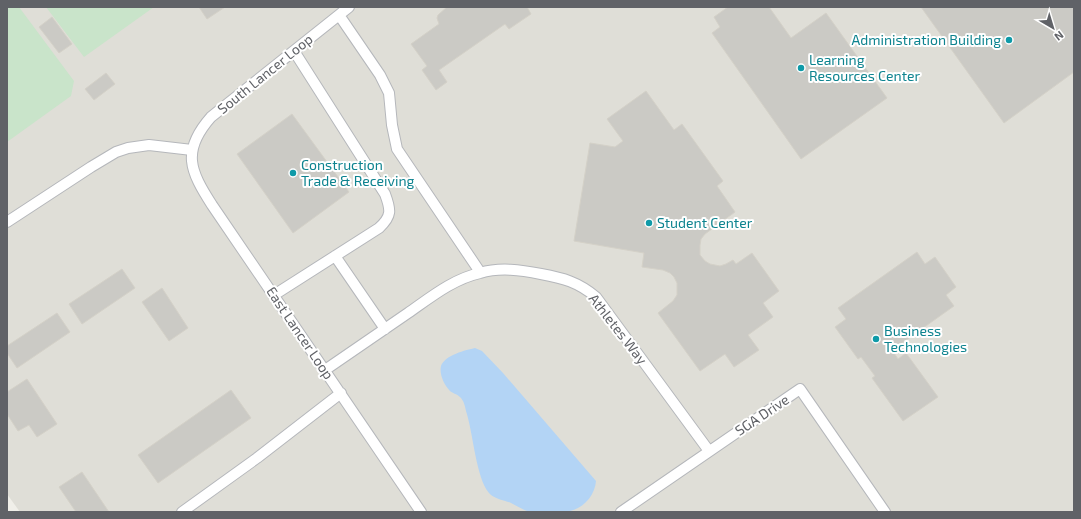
<svg xmlns="http://www.w3.org/2000/svg" width="1081" height="519" font-family="'Exo 2',sans-serif">
	<rect width="100%" height="100%" fill="#f0efe9"/>
	<!-- education -->
	<path fill="#dfded7" d="M7,7h1067v505h-1054l-13,-18z"/>
	<!-- green -->
	<path fill="#c9e4ca" d="M7,7h12l55,74 -3,15 -64,46z
		M46,7h108l-70,50z"/>
	<!-- water -->
	<path fill="#b3d4f5" d="M475,348l7,3 21,22 93,108c-1,14 -12,27 -26,30 -7,2 -15,1 -21,1 -6,0 -13,1 -19,0 -7,-2 -13,-6 -19,-9 -7,-3 -17,-4 -22,-10 -13,-15 -16,-61 -23,-82 -1,-5 -2,-10 -6,-14 -3,-3 -8,-4 -10,-6 -6,-6 -11,-17 -9,-25 4,-11 25,-16 34,-18z"/>
	<!-- building -->
	<path fill="#cbcac5" stroke="#d4d1c8" d="M199,7h26l-18,12z
		M447,7h80l4,7 -22,15 -4,-5 -66,46 8,12 -11,8 -14,-20 5,-4 -16,-22 28,-20 -2,-6 1,-3z
		M728,7h41l22,31 35,-25 61,85 -86,61 -89,-126 8,-6 -6,-10z
		M921,7h153v65l-70,51z
		M52,17l20,27 -13,9 -20,-26z
		M106,73l9,11 -21,16 -9,-11z
		M646,91l28,39 8,-6 41,57 -6,5 18,26 -30,22 -4,5 -1,6v10l5,6 5,3 10,2 6,-2 7,-4 3,4 16,-11 27,38 -16,12 10,14 -25,18 11,15 -25,17 -9,-13 -25,17 -42,-58 15,-12 4,-6v-12l-3,-6 -4,-4 -7,-3 -21,-3 2,-14 -70,-12 16,-98 25,4 8,-6 -16,-22z
		M292,114l57,78 -56,41 -56,-79z
		M917,252l8,12 10,-7 21,30 -10,8 8,11 -62,44 6,9 8,-6 32,44 -35,24 -31,-43 3,-2 -14,-19 -3,2 -23,-32 11,-8 -8,-11z
		M122,269l13,19 -53,36 -13,-20z
		M162,288l26,40 -19,13 -27,-39z
		M57,313l13,19 -53,36 -10,-15v-7z
		M27,379l30,45 -20,13 -8,-12 -11,6 -11,-17v-22z
		M231,390l20,28 -93,65 -20,-28z
		M82,472l27,40h-33l-17,-25z"/>
	<g fill="none" stroke-linecap="round" stroke-linejoin="round">
		<defs>
			<path id="service" d="M349,7l-138,110c-30,34 -21,54 1,88l209,307
				M339,15l41,60 9,18 3,32 5,24 83,123
				M7,222l84,-55 25,-15 12,-4 21,-3 43,5
				M335,256l50,73
				M274,295l105,-67c13,-12 12,-18 6,-34l-91,-143
				M325,370c28,-19 55,-38 83,-57 23,-16 45,-34 72,-40 20,-6 41,-3 61,1 22,4 37,8 55,23l113,154
				M182,512l75,-54 84,-65
				M621,512l179,-123 85,123"/>
		</defs>
		<!-- service casing -->
		<use href="#service" stroke="#b5b7bb" stroke-width="12"/>
		<!-- service -->
		<use href="#service" stroke="#fff" stroke-width="10"/>
	</g>
	<!-- markers -->
	<g fill="#0f9aa8" stroke="#fff" stroke-width="1.5">
		<circle cx="1009" cy="40" r="4"/>
		<circle cx="801" cy="68" r="4"/>
		<circle cx="293" cy="173" r="4"/>
		<circle cx="649" cy="223" r="4"/>
		<circle cx="876" cy="339" r="4"/>
	</g>
	<g text-anchor="middle" stroke-width="4" stroke-linejoin="round" paint-order="stroke">
		<!-- culture labels -->
		<g font-size="14" fill="#0d838f" stroke="#fff" text-anchor="start">
			<text x="1001" y="45" text-anchor="end">Administration Building</text>
			<text x="809" y="65">Learning<tspan x="809" dy="16">Resources Center</tspan></text>
			<text x="301" y="170">Construction<tspan x="301" dy="16">Trade &amp; Receiving</tspan></text>
			<text x="657" y="228">Student Center</text>
			<text x="884" y="336">Business<tspan x="884" dy="16">Technologies</tspan></text>
		</g>
		<!-- street labels -->
		<g font-size="14" fill="#606267" stroke="#fff">
			<text transform="translate(265 74) rotate(-39)" y="5">South Lancer Loop</text>
			<text transform="translate(618 329) rotate(52)" y="5">Athletes Way</text>
			<text transform="translate(300 333) rotate(56)" y="5">East Lancer Loop</text>
			<text transform="translate(762 415) rotate(-34)" y="5">SGA Drive</text>
		</g>
	</g>
	<!-- border -->
	<rect width="1081" height="519" fill="none" stroke="#606267" stroke-width="16"/>
	<!-- north arrow -->
	<g transform="translate(1053 28) rotate(142)" stroke="#ffffff" stroke-width="3" paint-order="stroke">
	<path d="M0-3L7 15L0 10L-7 15Z" fill="#606267"/>
	<text y="-6" font-size="11" font-weight="bold" text-anchor="middle" fill="#606267">N</text>
	</g>
</svg>
